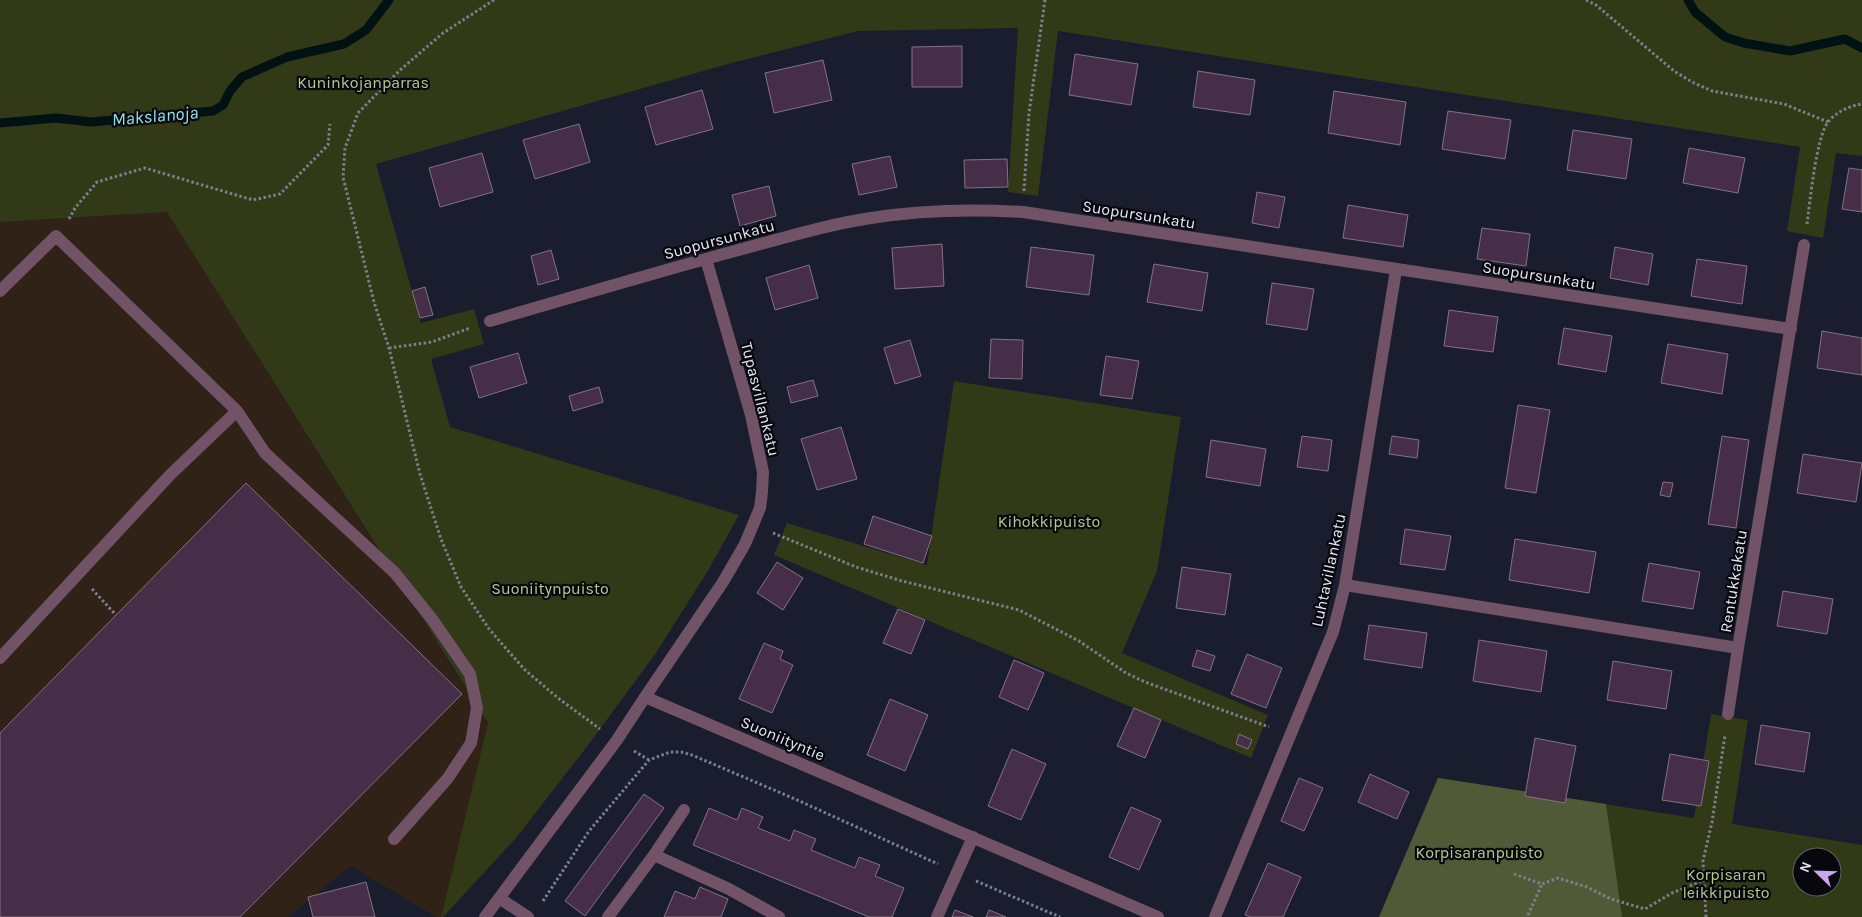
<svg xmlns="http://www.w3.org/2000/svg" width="1862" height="917" font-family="Karla,sans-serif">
	<rect width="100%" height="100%" fill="#1a1d2d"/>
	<!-- commercial -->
	<path fill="#302216" d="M167,212l321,512 -47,193h-5l-85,-51 -63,51h-288v-695z"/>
	<!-- green -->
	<path fill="#323917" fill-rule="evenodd" d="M0,0h1862v156l-26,-3 -13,85 -36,-7 13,-84 -742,-116 -20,165 -30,-4 10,-164 -160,3 -123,31 -359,102 45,159 53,-14 10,35 -53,15 19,68 289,88 -30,54 -53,84 -67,91 -73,94 -73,79h-2l47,-194 -321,-511 -167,10z
		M954,381l227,36 -24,154 -35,82 146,62 -17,43 -477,-203 13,-32 140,42z
		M1711,714l37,6 -16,104 130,21v72h-483l59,-139 256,40zM1802,857h30v30h-30z"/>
	<!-- forest -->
	<path fill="#515a36" d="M1438,778l168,26 16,113h-243z"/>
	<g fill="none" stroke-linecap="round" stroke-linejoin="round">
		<!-- stream -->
		<path stroke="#001213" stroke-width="9" d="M1688,0l7,12 30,25 19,6 46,8 55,-12 17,9
			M0,123l56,-5 35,4 122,-11 10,-6 7,-14 12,-14 45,-20 57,-13 22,-14 23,-30"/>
	</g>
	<!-- building -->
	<path fill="#472e48" stroke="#827283" d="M962,46v41h-50v-40z
		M1075,54l63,10 -7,41 -62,-10z
		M823,60l9,40 -58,13 -9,-40z
		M1198,71l57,9 -5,35 -57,-8z
		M702,90l11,39 -57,16 -11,-38z
		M1334,91l72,11 -6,43 -72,-12z
		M1448,111l63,9 -6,39 -63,-10z
		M579,124l11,38 -55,17 -12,-39z
		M1573,130l59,9 -6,40 -59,-9z
		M1689,148l56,10 -7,35 -55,-10z
		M482,153l11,39 -53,15 -11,-39z
		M890,156l7,31 -38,8 -7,-31z
		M1007,159l1,28 -43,1 -1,-28z
		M1849,168l13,2v42l-20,-3z
		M769,186l7,30 -36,10 -8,-31z
		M1257,192l28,5 -6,31 -27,-5z
		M1348,205l60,10 -5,32 -60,-9z
		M1482,228l48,6 -4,32 -49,-7z
		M942,244l2,42 -49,3 -3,-41z
		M1031,247l63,8 -5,40 -63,-8z
		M1615,247l38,7 -5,31 -38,-7z
		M551,250l8,29 -21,6 -7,-29z
		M1697,259l50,7 -5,38 -51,-8z
		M1154,264l54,9 -6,38 -55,-9z
		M809,265l9,33 -43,12 -9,-32z
		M1272,283l42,6 -7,41 -41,-6z
		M425,287l8,28 -13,3 -8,-27z
		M1449,310l49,7 -5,35 -49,-6z
		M1564,328l48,8 -6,36 -48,-8z
		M1822,331l40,7v37l-45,-7z
		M991,339l32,1 -1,39 -33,-1z
		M910,340l11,36 -26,8 -11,-36z
		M1668,344l60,10 -6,40 -61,-11z
		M518,353l9,30 -48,15 -9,-31z
		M1106,356l33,5 -7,38 -32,-4z
		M813,380l5,16 -27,7 -4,-16z
		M599,387l4,15 -30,9 -4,-15z
		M1518,405l32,5 -14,83 -31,-5z
		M841,427l16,52 -40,11 -16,-51z
		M1302,436l30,4 -4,31 -31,-4z
		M1392,436l27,4 -2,18 -28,-4z
		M1722,436l27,4 -13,88 -28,-4z
		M1211,440l55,9 -6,37 -54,-9z
		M1803,454l59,9 -6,39 -59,-9z
		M1663,482l10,1 -3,14 -10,-2z
		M246,483l216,211 -222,223h-240v-184z
		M873,516l59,20 -9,27 -59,-19z
		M1405,529l46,7 -6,34 -45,-6z
		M1515,539l81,13 -7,41 -80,-13z
		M777,562l26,16 -20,32 -26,-17z
		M1649,563l51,9 -7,37 -51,-8z
		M1182,567l49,7 -6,41 -49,-7z
		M1783,591l50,8 -6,35 -50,-8z
		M898,609l27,11 -14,34 -28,-11z
		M1369,625l58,8 -5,35 -58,-9z
		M1479,640l68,11 -6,41 -68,-11z
		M764,643l19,8 -3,8 13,6 -21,48 -33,-14z
		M1197,650l18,6 -5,15 -18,-5z
		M1247,654l35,14 -16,40 -35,-14z
		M1014,660l30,13 -16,37 -29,-13z
		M1613,661l59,10 -6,38 -59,-9z
		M890,699l38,16 -23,56 -38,-16z
		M1134,708l27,12 -16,38 -28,-12z
		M1761,725l49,8 -6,39 -49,-8z
		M1239,734l13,6 -4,9 -12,-5z
		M1535,738l41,8 -11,57 -40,-7z
		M1012,749l34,15 -25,56 -33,-14z
		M1670,754l39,7 -8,45 -39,-6z
		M1370,774l39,18 -12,27 -39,-17z
		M1299,778l24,10 -19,43 -23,-10z
		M644,794l20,14 -79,108 -20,-15z
		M1131,807l30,13 -22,50 -30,-13z
		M709,808l28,12 5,-12 21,9 -5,11 32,13 4,-11 22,9 -5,11 44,18 4,-11 21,8 -5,11 29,12 -12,29h-23l-176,-72z
		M1268,863l33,14 -18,40h-32l-6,-2z
		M366,882l9,35h-62l-5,-20z
		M700,887l28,12 -7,18h-57l11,-26 20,8z
		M955,910l18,7h-21z
		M989,910l17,7h-20z"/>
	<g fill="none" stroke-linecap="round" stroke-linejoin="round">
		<!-- path -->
		<path stroke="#7c7f8c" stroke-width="3" stroke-dasharray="2.5 2.5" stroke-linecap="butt" d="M494,0l-51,33 -44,38 -41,42 -13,35 -2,29 31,125 15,46 31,126 21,65 20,48 28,42 36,41 33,28 42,31
			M1586,0l10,5 78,66 18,11 20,9 72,13 44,18
			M1024,191l5,-78 16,-113
			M69,219l6,-11 22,-26 48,-14 108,32 27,-6 48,-49 2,-21
			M1807,224c3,-22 9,-86 21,-102 8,-10 21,-16 34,-18
			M389,348l43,-6 38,-14
			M773,533l83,34 46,14 117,29 60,31 47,32 19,9 124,45
			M92,589l24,26
			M634,751l15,9
			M1514,874l28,10 16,-6 29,9 24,12 34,10 27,-16 32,-13
			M976,881l84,36
			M543,901l46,-70 60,-71 21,-8h11l11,3 103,44 143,65
			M1528,915l14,-31
			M1706,917l-3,-56 9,-39 13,-87"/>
		<!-- minor -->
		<path stroke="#715267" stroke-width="12" d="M0,291l56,-55 181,175 28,42 130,120 37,46 38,55 7,34 -6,35 -23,35 -54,61
			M490,321c80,-23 160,-47 241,-69 46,-12 93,-27 140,-34 50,-8 101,-9 152,-6l768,117
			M1345,585l393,63 66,-403
			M0,658l170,-183 67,-64
			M645,697l78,-115 22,-38 15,-36 2,-16 1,-20 -12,-57 -45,-156
			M1728,714l10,-66
			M654,855l75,34 50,28
			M499,898l29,19
			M485,917l132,-177 28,-43 513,220
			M608,917l46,-62 30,-45
			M937,917l36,-80
			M1215,917l118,-285 12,-47 51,-315"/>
	</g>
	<g text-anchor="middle" stroke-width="4.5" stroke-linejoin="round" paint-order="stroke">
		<!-- park labels -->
		<g font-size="16" fill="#bac98b" stroke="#07080e">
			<text x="363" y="88">Kuninkojanparras</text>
			<text x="1049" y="527">Kihokkipuisto</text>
			<text x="550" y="594">Suoniitynpuisto</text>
			<text x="1479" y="858">Korpisaranpuisto</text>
			<text x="1726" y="880">Korpisaran<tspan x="1726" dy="18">leikkipuisto</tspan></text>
		</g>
		<!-- street labels -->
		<g font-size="16" fill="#e6e8f3" stroke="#07080e">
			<text transform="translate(1139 214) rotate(9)" y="6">Suopursunkatu</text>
			<text transform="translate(719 239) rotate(-15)" y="6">Suopursunkatu</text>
			<text transform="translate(1539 275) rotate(9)" y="6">Suopursunkatu</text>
			<text transform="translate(761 399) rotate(76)" y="6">Tupasvillankatu</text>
			<text transform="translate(1328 570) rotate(-78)" y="6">Luhtavillankatu</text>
			<text transform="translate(1733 581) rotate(-81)" y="6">Rentukkakatu</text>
			<text transform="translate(783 738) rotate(23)" y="6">Suoniityntie</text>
		</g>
		<!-- water labels -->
		<g font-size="18" font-style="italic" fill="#8de5e6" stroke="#07080e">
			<text transform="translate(155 116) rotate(-5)" y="6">Makslanoja</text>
		</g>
	</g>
	<!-- north arrow -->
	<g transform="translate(1817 872) rotate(293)"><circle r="24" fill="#07080e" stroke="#60626a"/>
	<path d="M0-4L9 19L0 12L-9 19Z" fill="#c9a5ee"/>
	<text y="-8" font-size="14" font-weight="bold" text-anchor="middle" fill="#e6e8f3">N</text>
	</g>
</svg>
